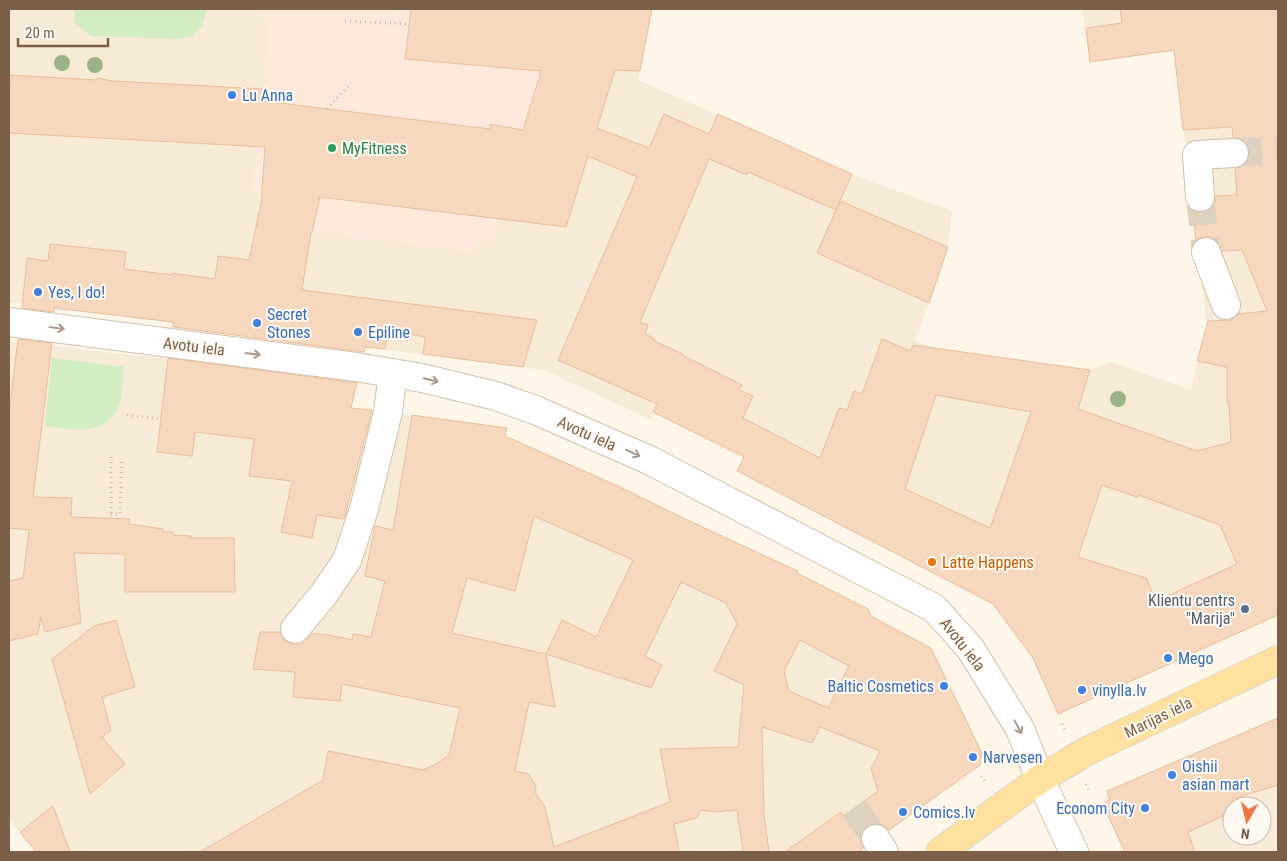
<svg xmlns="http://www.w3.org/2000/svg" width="1287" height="861" font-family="'Roboto Condensed',sans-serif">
	<rect width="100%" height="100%" fill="#fef7e9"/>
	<!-- residential -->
	<path fill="#f7ead7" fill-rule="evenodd" d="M9,9h248l1,4 12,15 -5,60h2l-2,34 -9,25 -3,45 220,61 2,-13 24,-22 116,-148 25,1 -2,9 214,94 100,37 -4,36 -33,94 21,7 154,22 21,-8 80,28 15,-62v-7l-32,-271 -84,12 -8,-53h196v606l-214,96 -16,-19 -18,-38 -37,-50 -256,-133 7,-14 -91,-45 -3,7 -106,-49 -535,-68z
		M9,341l285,33 61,15 -4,19 155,20 -1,8 120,53 117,56 126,64 3,7 60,32 51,105 -2,12 -121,87h-823l-27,-33z
		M1278,718v134h-153l-22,-47 4,-14zM1232,806h30v30h-30z"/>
	<!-- commercial -->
	<path fill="#ffe9dc" d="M257,9h395l-12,62 -25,-1 -49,157 -66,-9 -4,25 -21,-2 -2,12 -161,-22 -55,-11 6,-24 -10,-4 3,-46 9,-24 2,-33 -2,-1 5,-59 -12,-16z"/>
	<!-- green -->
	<path fill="#d3eec5" d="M74,9h133l-4,15 -10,12 -16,3 -86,-3 -17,-14z
		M52,358l72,9c-2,11 -1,27 -5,38 -13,33 -47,25 -74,21z"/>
	<!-- building -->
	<path fill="#f6d8be" stroke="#eabf9d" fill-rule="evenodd" d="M411,9h241l-12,62 -25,-1 -18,58 52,20 15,-34 45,20 9,-20 134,60 -16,36 -88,-38 -1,3 -38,-16 -69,163 8,3 -3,9 10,5 -1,2 29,13 -1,1 60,30 -3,5 14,6 -10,22 77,40 19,-50 8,2 7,-19 8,3 20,-55 29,12 2,-6 177,25 -12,39 119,42 34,-9 -2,-39h-2v-36l-30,-6 11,-40 23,-1 7,-6 29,-3 -25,-61 -20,1 -6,-11 -7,-3h-8l-5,4 -4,-31 9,3 7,-3 6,-6 2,-8 21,-1 -2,-26 7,-3 6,-6 2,-7 -3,-8 -6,-6 -8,-2 -1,-10 -49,3 -9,-80 -84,12 -4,-34 36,-5 -2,-14h158v606l-220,99 -25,-56 -40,-54 -256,-133 7,-14 -91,-45 4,-8 -99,-44 79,-183 -49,-21 -22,71 -246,-30 -8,35h-1l-9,58 235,30 -14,47 -100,-13 2,-17 -36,-7 -4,19 -20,-2 -1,5 -191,-25v-5l-119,-14v4l-32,-4 5,-50 21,3 2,-17 76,8 -2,17 48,6v-2l43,6 3,-23 31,4 12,-57 4,-56 -256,-14 1,-58 87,5v-2l16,3 151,8 -1,12 227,28v-5l33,6 18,-59 -136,-12zM936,395l95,17 -41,116 -85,-39zM1102,485l35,12 1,-2 82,30 17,39 -81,37 -10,-23 -68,-21z
		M840,201l108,46 -19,56 -112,-50z
		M18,339l34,4 -19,154 39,1 -1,19 59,2 -1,5 34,5v3h10v3l18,1v2h43l1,54h-110v-38l-51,-1 7,70 -36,9 -4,-15 -3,17 -29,7v-60l14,-3 6,-48 -20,-2v-114z
		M168,358l189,25 -6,25 21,2 -28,109 -27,-4 -5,23 -31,-6 11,-51 -43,-5 5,-37 -59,-7 -3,24 -35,-4z
		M412,415l95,13 -2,8 113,50 69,34 111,51 -1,2 71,36 3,7 60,32 51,105 -2,12 -91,65 -6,-5 -7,-2 -9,3 -5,6 -2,7 3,9 -5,4h-73l56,-40 3,4 34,-25 -7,-22 9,-18 -60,-24 -8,16 -50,-16 2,87 5,38h-26l-6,-42 -21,2 -15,-2 -5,8 -22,6 5,28h-479l123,-72 5,-29 95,19 13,-6 13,-9 11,-47 -118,-24 -2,17 -47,-4 2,-25 -42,-3 7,-37h20l5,9 8,3 8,-1 11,-9h12l28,6 1,-6 18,3 14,-56 -20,-5 10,-50 18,4zM534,516l99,44 -37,77 -34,-17 -16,34 -94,-21 15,-55 48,13zM681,582l45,21 11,21 -23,47 30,14 -6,62 -78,2 10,53 -116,45 -9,-40 -10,-15 1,-6 -8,-12 -13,-3 14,-69 26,5 -9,-53 105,34 11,-23 -17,-9zM800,640l49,26 -21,42 -39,-17 -5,-20z
		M116,620l19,67 -33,10 9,34 -9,6 23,27 -35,30 -38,-135 42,-33z
		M1278,718v67l-46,14v13l-44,20 7,20h-70l-22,-47 7,-6 -3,-8z
		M53,806l17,46h-34l-16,-20z"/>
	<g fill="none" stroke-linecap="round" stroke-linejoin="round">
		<!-- minor-tunnel -->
		<path stroke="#ded1c1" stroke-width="28" stroke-dasharray="28 14" stroke-linecap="butt" d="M1234,153l44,-3
			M1200,197l6,55
			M854,808l22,31"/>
		<defs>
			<path id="minor" d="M1200,197l-3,-42 37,-2
				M1206,252l20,53
				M9,322l347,45 66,11 74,18 39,14 114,50 285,148 36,40 50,81 20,50 34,73
				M295,629l29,-35 23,-34 17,-51 24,-97 5,-39
				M876,839l8,13"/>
			<path id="major" d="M940,852l100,-73 49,-29 189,-90"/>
		</defs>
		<!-- minor casing -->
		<use href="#minor" stroke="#d2c0ad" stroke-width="30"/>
		<!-- major casing -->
		<use href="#major" stroke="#ddd5d0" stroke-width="30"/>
		<!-- path -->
		<path stroke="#dcbba0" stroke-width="3" stroke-dasharray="1 4" stroke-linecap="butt" d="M345,21l64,3
			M327,109l24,-26
			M127,415l34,4
			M111,457v56
			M111,519v-5h9l2,-56
			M1062,724l3,6
			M981,776l5,7
			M1086,784l4,9
			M9,851v1
			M405,852v-1"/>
		<!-- minor -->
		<use href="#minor" stroke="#fff" stroke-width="28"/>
		<!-- major -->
		<use href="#major" stroke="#ffe19f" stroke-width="28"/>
	</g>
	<!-- trees -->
	<g fill="#9cb38a">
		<circle cx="62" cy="63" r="8"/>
		<circle cx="95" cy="65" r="8"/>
		<circle cx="1118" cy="399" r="8"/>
	</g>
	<!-- one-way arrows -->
	<defs><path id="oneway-shaft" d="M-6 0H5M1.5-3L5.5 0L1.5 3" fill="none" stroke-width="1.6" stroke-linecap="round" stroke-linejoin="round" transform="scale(1.25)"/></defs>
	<g stroke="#aa9789">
		<use href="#oneway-shaft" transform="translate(57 328) rotate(8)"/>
		<use href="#oneway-shaft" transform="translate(253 354) rotate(7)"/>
		<use href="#oneway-shaft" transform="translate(431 380) rotate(14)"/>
		<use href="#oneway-shaft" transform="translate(633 453) rotate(25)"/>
		<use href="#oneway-shaft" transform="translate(1018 727) rotate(62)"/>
	</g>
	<!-- markers -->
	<g fill="#3f7fe0" stroke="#fffaf1" stroke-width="2">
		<circle cx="232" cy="95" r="5"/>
		<circle cx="38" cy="292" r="5"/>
		<circle cx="257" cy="323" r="5"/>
		<circle cx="358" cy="332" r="5"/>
		<circle cx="1168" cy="658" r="5"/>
		<circle cx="944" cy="686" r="5"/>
		<circle cx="1082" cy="690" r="5"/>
		<circle cx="973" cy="757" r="5"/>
		<circle cx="1172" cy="775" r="5"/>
		<circle cx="1145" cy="808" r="5"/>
		<circle cx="903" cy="812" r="5"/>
	</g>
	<circle fill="#2e9e5b" stroke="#fffaf1" stroke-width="2" cx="332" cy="148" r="5"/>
	<circle fill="#e8710a" stroke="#fffaf1" stroke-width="2" cx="932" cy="562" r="5"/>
	<circle fill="#5c6f8a" stroke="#fffaf1" stroke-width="2" cx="1245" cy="609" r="5"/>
	<g text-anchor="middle" stroke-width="4" stroke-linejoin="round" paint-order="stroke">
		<!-- shop labels -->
		<g font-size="16" fill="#366cbe" stroke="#fffaf1" text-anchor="start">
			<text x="242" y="101">Lu Anna</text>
			<text x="48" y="298">Yes, I do!</text>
			<text x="267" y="320">Secret<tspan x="267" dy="18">Stones</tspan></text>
			<text x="368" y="338">Epiline</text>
			<text x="1178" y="664">Mego</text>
			<text x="934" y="692" text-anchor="end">Baltic Cosmetics</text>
			<text x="1092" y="696">vinylla.lv</text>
			<text x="983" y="763">Narvesen</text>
			<text x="1182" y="772">Oishii<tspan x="1182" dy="18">asian mart</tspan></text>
			<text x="1135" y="814" text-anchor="end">Econom City</text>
			<text x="913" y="818">Comics.lv</text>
		</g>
		<!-- leisure labels -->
		<g font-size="16" fill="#27864d" stroke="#fffaf1" text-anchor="start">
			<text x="342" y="154">MyFitness</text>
		</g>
		<!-- street labels -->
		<g font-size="16" fill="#7c5f49" stroke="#fffaf1">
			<text transform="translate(194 346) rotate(7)" y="6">Avotu iela</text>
			<text transform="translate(587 433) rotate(24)" y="6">Avotu iela</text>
			<text transform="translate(963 644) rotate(52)" y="6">Avotu iela</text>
			<text transform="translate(1158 717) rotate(-26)" y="6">Marijas iela</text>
		</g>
		<!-- food labels -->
		<g font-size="16" fill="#c56008" stroke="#fffaf1" text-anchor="start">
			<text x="942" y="568">Latte Happens</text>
		</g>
		<!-- service labels -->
		<g font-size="16" fill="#4e5e75" stroke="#fffaf1" text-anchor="end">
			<text x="1235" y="606">Klientu centrs<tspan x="1235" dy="18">"Marija"</tspan></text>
		</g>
	</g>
	<!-- border -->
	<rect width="1287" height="861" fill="none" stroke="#7c5f49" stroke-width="20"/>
	<!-- north arrow -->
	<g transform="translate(1247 821) rotate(188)"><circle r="24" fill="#fffaf1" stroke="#cbbcae"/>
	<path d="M0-4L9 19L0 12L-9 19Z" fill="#f17745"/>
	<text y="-8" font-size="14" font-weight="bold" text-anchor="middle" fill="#7c5f49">N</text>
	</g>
	<!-- scale -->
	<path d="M18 38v8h90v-8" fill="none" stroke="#7c5f49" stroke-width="2.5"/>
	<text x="25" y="38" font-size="15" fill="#7c5f49" stroke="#fffaf1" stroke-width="4" paint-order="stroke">20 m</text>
</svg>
